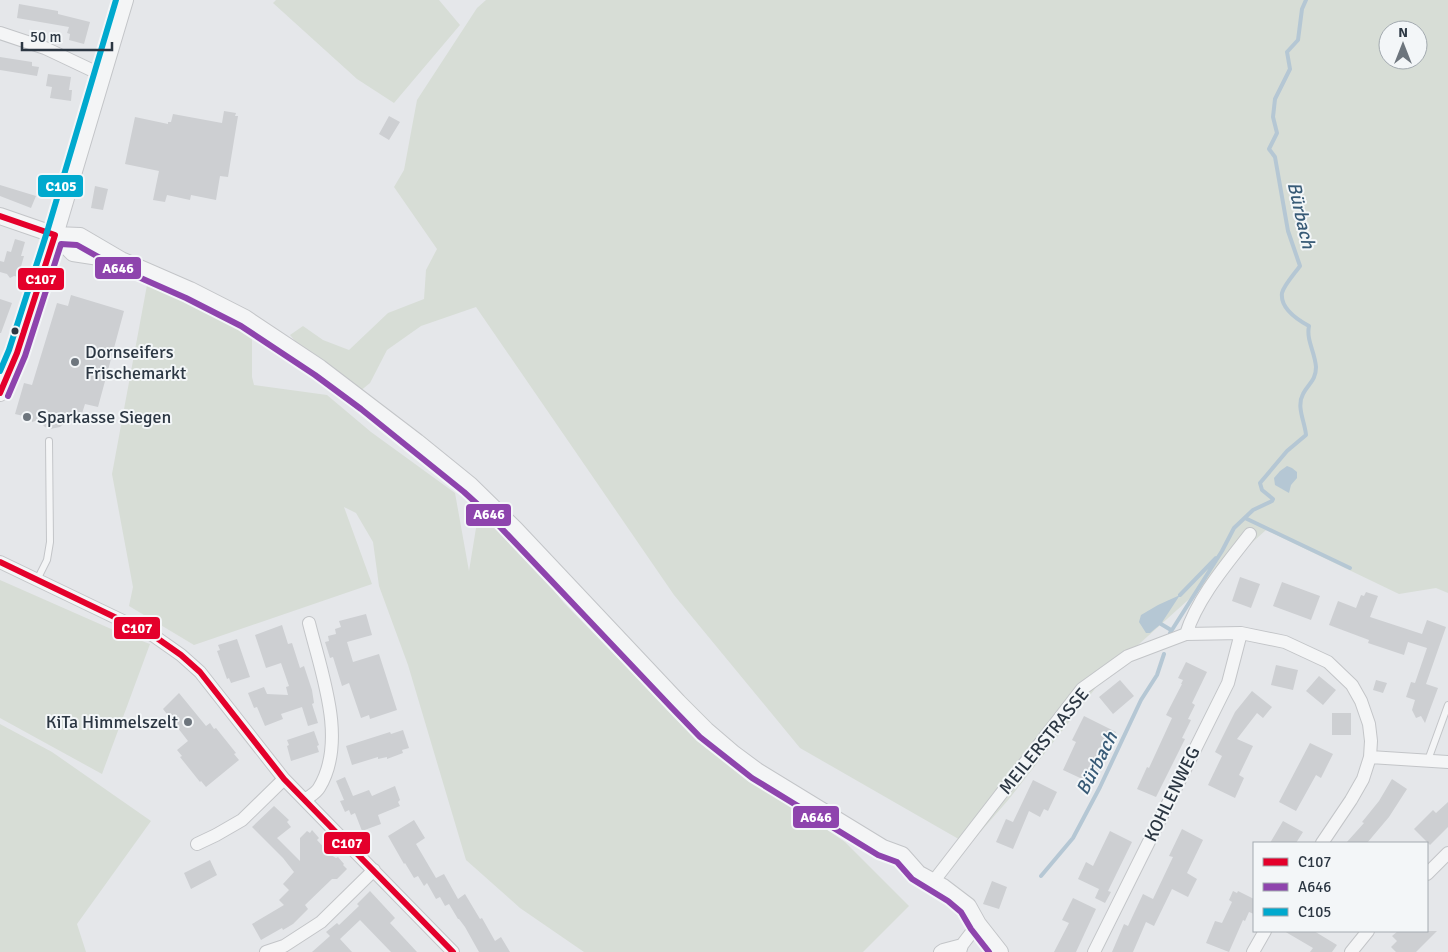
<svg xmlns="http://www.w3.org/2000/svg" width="1448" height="952" font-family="Signika,sans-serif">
	<rect width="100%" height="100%" fill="#e5e7ea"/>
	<!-- green -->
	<path fill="#d7ddd6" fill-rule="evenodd" d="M276,0h163l21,25 -66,78 -37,-24 -84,-76z
		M486,0h962v593l-12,-5 -37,6 -133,-64 -158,142 -99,127 -40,46 -169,-97 -126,-153 -198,-288 -55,19 -34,24 -17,33 -11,9 -49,-33 -20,-24 13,-9 20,14 26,10 39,-37 36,-14 2,-29 11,-21 -43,-62 10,-17 13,-70 60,-92zM1388,30h30v30h-30z
		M147,285l60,22 45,26v44l2,8 73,10 44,37 84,61 14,78 8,-49 13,-11 74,92 142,145 139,94 64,64 -46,46h-279l-64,-44 -54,-48 -58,-195 -29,-79 -6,-44 -17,-29 -12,-6 28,77 -178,61 -65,-39 4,-19 -21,-113z
		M0,580l118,52 32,12 -48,130 -102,-56z
		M0,724l52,28 99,69 -74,103 9,28h-86z"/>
	<!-- water -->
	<path fill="#b5c7d4" d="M1287,466l5,2 5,4v6l-6,7 -2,8 -14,-8 -1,-7 6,-7z
		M1180,595l-19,29 -11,9h-4l-7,-11 2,-7 17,-10z"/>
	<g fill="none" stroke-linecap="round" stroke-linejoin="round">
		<!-- stream -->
		<path stroke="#b5c7d4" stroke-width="4" d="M1245,518l105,50
			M1180,595l36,-37
			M1161,624l10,6
			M1170,633l52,-82 12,-23 19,-18 19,-9 1,-2 -11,-9 -2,-7 27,-32 19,-16c-1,-13 -10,-28 -3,-41 5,-10 13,-13 13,-27 -1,-15 -10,-27 -7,-41 -11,-6 -29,-18 -27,-33 2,-8 13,-20 18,-27l-12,-35 -13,-74 -6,-8 8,-16 -4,-16 2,-18 15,-30 -3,-17 11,-12 4,-31 4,-9
			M1041,876l32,-38 27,-51 41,-87 16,-25 7,-21"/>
	</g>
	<!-- building -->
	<path fill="#cdcfd2" d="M19,4l39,7v3l32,8 -6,22 -15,-4 1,-6 -3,-1 2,-6 -52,-9z
		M0,57l32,5v4l7,1 -2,9 -37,-6z
		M48,74l23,3 -2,13h3l-1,11 -21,-3 2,-11 -6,-1z
		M224,111l12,2 -1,3h3l-10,61 -8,-1 -4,24 -25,-5 -1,5 -23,-5 -2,7 -12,-2 6,-29 -34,-7 10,-47 33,7v-2h3l2,-8 49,9z
		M389,116l11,6 -11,18 -10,-6z
		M0,185l36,11 -5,12 -31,-12z
		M95,186l13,3 -5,21 -12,-2z
		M15,239l10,3 -4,14h3l-6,21 -4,-1 -4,2 -3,-4 -7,-2v-11l4,1 3,-11 4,1z
		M71,295l53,16 -26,96 -13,-3 -6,19 -11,-3 -8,7 -10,2 -5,-2 -7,-7 -6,2v-4l-17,-4 9,-31 8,2 25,-82 11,3z
		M0,299l12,4 -11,30h-1z
		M1240,577l20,7 -9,24 -19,-7z
		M1282,582l38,14 -9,24 -38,-14z
		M1366,592l12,4 -8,21 52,17 5,-14 19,7 -20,57 12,4 -13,35 -4,-7 -5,2 -4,-8 3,-10 -9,-3 5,-15 4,1 12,-35 -19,-6 -4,13 -36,-12 1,-3 -40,-15 9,-24 18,7 5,-13 3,1z
		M366,614l6,21 -25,7 6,20 26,-8 18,56 -27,9 -1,-4 -8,3 -12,-35 -7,3 -9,-29 -3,1 -5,-16 4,-1 -1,-5 8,-2 -1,-5 6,-2 -2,-6z
		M282,625l6,19 4,-1 8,25 4,-2 8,24 2,13 -2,1 6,19 -10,3 -6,-19 -21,7 2,5 -18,7 -8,-19 -3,1 -6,-15 16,-6 3,7 21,1 -2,-8 3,-1 -8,-23 -15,5 -11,-33z
		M237,639l13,38 -19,6 -2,-5 -2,1 -10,-28 3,-1 -2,-5z
		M1186,662l21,10 -15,31 3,2 -7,14 3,1 -9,18 3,1 -29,58 -19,-8 10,-22 2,1 23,-50 -6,-3 16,-31h-1l2,-4 -5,-2z
		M1276,665l22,5 -5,20 -22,-5z
		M1319,676l17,14 -13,15 -17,-14z
		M1120,680l14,16 -21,18 -14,-17z
		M1376,680l11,3 -4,10 -10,-3z
		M1252,691l20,16 -9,11 -6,-5 -20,26 16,7 -14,29 5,3 -9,20 -27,-13 14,-29 -7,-4 20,-40z
		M179,693l27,33 4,-3 4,6 2,-1 20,25 -2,1 5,6 -33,27 -5,-6 -1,1 -20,-25 2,-1 -5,-6 11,-9 -25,-32z
		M1332,713h19v22h-19z
		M1084,716l32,16 -17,33 2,1 -8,18 -30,-14 13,-28 -4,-2z
		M403,730l6,18 -7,2 1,3 -16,6v-2l-9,2v-2l-26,8 -6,-19 44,-14 1,2z
		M314,731l5,14 -2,1 2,6 -28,9 -4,-15 2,-1 -2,-5z
		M1310,743l23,11 -12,24 -5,-3 -20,36 -17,-9z
		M345,777l8,19 16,-6 3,6 23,-10 5,14 -2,2 2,4 -22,9 3,9 -19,7 -7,-18 -4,2 -2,-5 -4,2 -5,-11 4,-1 -8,-19z
		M1392,779l15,10 -18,28 -22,26h-21l18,-20 -2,-1 17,-21z
		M1033,780l24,12 -9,19 -4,-2 -4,8 -11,-6 -16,38 -17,-7 10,-23 7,3z
		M1448,802v25l-18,18 -16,-16 19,-19 3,3z
		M274,806l15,14 -2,2 4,5 -14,11 23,23v-23l7,-7 3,2 2,-3 7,8 -2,2 14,15 5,3 2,-1 6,7 -1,1 4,4 -10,10h-5l-27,26 3,4 -15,15 -10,6 -1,-2 -21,12 -9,-16 32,-19 -5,-5 10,-10 -6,-6 11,-12 -11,-14 -31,-31z
		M414,820l11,18 -9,6 20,34 8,-4 14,25 7,-5 15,25 2,-1 13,23 6,-4 9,15h-31l-14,-25 -6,-8h-1l-9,-15 -4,2 -5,-9 -4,2 -9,-16 -3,3 -6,-10 -4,2 -9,-15 -1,1 -16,-28z
		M1283,821l20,11 -7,11h-26z
		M1182,829l21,11 -16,33 10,6 -9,18 -16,-8 -18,37 -8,-4 -13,30h-21l12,-28 4,2 15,-32 10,5 20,-42 -4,-1z
		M1110,831l22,11 -24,49 3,1 -6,11 -10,-5 4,-9 -21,-10 8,-17 7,4z
		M210,860l7,15 -26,14 -7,-16z
		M992,881l15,6 -8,22 -16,-5z
		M370,891l25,27 -5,5 27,29h-26l-31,-32 -20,19 12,13h-40l18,-16 -4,-4 11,-9 2,2 20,-19 -2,-2z
		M1233,891l4,2 1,-2 16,8v15l-5,-2 -4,9 -2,-1 -14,32 -23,-9 9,-22 7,2 10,-21 -3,-2z
		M1073,898l23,11 -20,43h-22l15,-29 -7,-3z
		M1284,931h30l23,14 -5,7h-22l3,-4z
		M1398,931h39l-21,21h-20l-5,-5 6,-6 -5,-5z"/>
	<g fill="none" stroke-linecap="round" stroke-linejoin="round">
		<defs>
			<path id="service" d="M37,580l10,-20 3,-18 -1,-101
				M1428,760l20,-55"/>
			<path id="minor" d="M0,33l45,15 57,27
				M0,562l154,74 27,19 19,17 84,107 169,173
				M1186,634c12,-37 40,-69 64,-100
				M1370,757l78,5
				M305,800c5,-4 11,-7 14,-12 29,-47 2,-116 -10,-165
				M197,844l19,-9 26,-15 42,-41
				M1427,874l21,-21
				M933,882l149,-193 46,-33 58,-22 55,-1 44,9 43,20 24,23 9,16 8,23 2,17 -1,16 -7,22 -12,21 -29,43
				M266,952l18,-6 37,-24 53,-52
				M940,952l3,-2 19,-5
				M960,952l2,-7 16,-21
				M1094,952l134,-269 13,-50
				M1253,952l12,-21
				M1351,952l17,-21"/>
			<path id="tertiary" d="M0,216l55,19 25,1 41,24 69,30 55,28 75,50 97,74 53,43 45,44 163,173 28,28 28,24 23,17 126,77 19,7 15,17
				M55,235l18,18 39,6
				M0,393l17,-40 38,-118 70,-235
				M908,868l35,19 25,19 10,18 22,28"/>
		</defs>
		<!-- service casing -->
		<use href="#service" stroke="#c3c5c8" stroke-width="8"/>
		<!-- minor casing -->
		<use href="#minor" stroke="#c3c5c8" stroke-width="14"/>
		<!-- tertiary casing -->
		<use href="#tertiary" stroke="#c3c5c8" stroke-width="18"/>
		<!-- service -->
		<use href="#service" stroke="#f4f5f6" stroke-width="6"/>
		<!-- minor -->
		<use href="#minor" stroke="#f4f5f6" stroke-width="12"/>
		<!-- tertiary -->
		<use href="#tertiary" stroke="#f4f5f6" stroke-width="16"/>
		<defs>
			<path id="bus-1" d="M0,216l55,19
				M0,393l17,-40 38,-118
				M0,562l154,74 27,19 19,17 84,107 169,173"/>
			<path id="bus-2" d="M8,396l17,-40 36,-112 16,1 41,23 68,30 55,28 74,49 46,34 103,83 22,20 186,196 28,29 52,41 126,77 19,7 15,17 36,22 13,11 10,17 18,23"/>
			<path id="bus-3" d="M0,371l9,-21 38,-118 69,-232"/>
		</defs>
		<!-- bus-1 casing -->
		<use href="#bus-1" stroke="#f3f6f8" stroke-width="10"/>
		<!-- bus-2 casing -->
		<use href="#bus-2" stroke="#f3f6f8" stroke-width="10"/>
		<!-- bus-3 casing -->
		<use href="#bus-3" stroke="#f3f6f8" stroke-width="10"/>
		<!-- bus-1 -->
		<use href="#bus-1" stroke="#e4002b" stroke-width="6"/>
		<!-- bus-2 -->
		<use href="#bus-2" stroke="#8e44ad" stroke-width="6"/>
		<!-- bus-3 -->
		<use href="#bus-3" stroke="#00a9ce" stroke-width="6"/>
	</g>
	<!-- markers -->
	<circle fill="#2c3743" stroke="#f3f6f8" stroke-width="2" cx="15" cy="331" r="4.5"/>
	<g fill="#6d757d" stroke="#f3f6f8" stroke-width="2">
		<circle cx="75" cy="362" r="5"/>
		<circle cx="27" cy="417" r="5"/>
		<circle cx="188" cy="722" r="5"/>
	</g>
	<g text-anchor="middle" stroke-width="4" stroke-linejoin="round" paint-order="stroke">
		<!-- poi labels -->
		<g font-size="18" fill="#2c3743" stroke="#f3f6f8" text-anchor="start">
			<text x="85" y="358">Dornseifers<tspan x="85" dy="21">Frischemarkt</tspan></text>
			<text x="37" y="423">Sparkasse Siegen</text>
			<text x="178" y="728" text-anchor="end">KiTa Himmelszelt</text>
		</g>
		<!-- street labels -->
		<g font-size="18" fill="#2c3743" stroke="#f3f6f8">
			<text transform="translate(1044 741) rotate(-51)" y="6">MEILERSTRASSE</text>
			<text transform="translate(1172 794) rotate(-64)" y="6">KOHLENWEG</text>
		</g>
		<!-- water labels -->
		<g font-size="19" font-style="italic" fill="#375a76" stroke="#f3f6f8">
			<text transform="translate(1302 215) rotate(77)" y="7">Bürbach</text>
			<text transform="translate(1096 763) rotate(-63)" y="7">Bürbach</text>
		</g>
	</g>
	<g stroke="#f3f6f8" stroke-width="2">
		<rect x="37" y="174" width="47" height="24" rx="5" fill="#00a9ce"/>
		<rect x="94" y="256" width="48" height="24" rx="5" fill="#8e44ad"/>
		<rect x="17" y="267" width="48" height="24" rx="5" fill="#e4002b"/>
		<rect x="465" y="503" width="47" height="24" rx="5" fill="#8e44ad"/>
		<rect x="113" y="616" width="48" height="24" rx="5" fill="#e4002b"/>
		<rect x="792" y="805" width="48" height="24" rx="5" fill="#8e44ad"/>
		<rect x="323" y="831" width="48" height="24" rx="5" fill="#e4002b"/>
	</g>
	<g font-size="14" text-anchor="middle" font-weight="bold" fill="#fff">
		<text x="61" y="191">C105</text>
		<text x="118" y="273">A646</text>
		<text x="41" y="284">C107</text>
		<text x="489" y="519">A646</text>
		<text x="137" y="633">C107</text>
		<text x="816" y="822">A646</text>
		<text x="347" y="848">C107</text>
	</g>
	<!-- legend -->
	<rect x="1253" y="842" width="175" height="90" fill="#f3f6f8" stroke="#a3aab0"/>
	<rect x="1263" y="858" width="25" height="8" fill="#e4002b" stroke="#a3aab0"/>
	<text x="1298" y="867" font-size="15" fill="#2c3743">C107</text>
	<rect x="1263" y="883" width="25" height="8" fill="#8e44ad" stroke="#a3aab0"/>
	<text x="1298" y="892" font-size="15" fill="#2c3743">A646</text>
	<rect x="1263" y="908" width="25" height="8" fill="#00a9ce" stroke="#a3aab0"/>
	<text x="1298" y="917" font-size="15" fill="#2c3743">C105</text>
	<!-- north arrow -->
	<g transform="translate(1403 45)"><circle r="24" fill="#f3f6f8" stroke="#a3aab0"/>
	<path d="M0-4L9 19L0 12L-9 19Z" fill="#6d757d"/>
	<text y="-8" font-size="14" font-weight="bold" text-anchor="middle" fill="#2c3743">N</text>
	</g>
	<!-- scale -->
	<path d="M22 42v8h90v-8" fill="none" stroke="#2c3743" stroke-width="2.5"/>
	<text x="30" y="42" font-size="15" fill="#2c3743" stroke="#f3f6f8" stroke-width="4" paint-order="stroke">50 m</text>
</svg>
